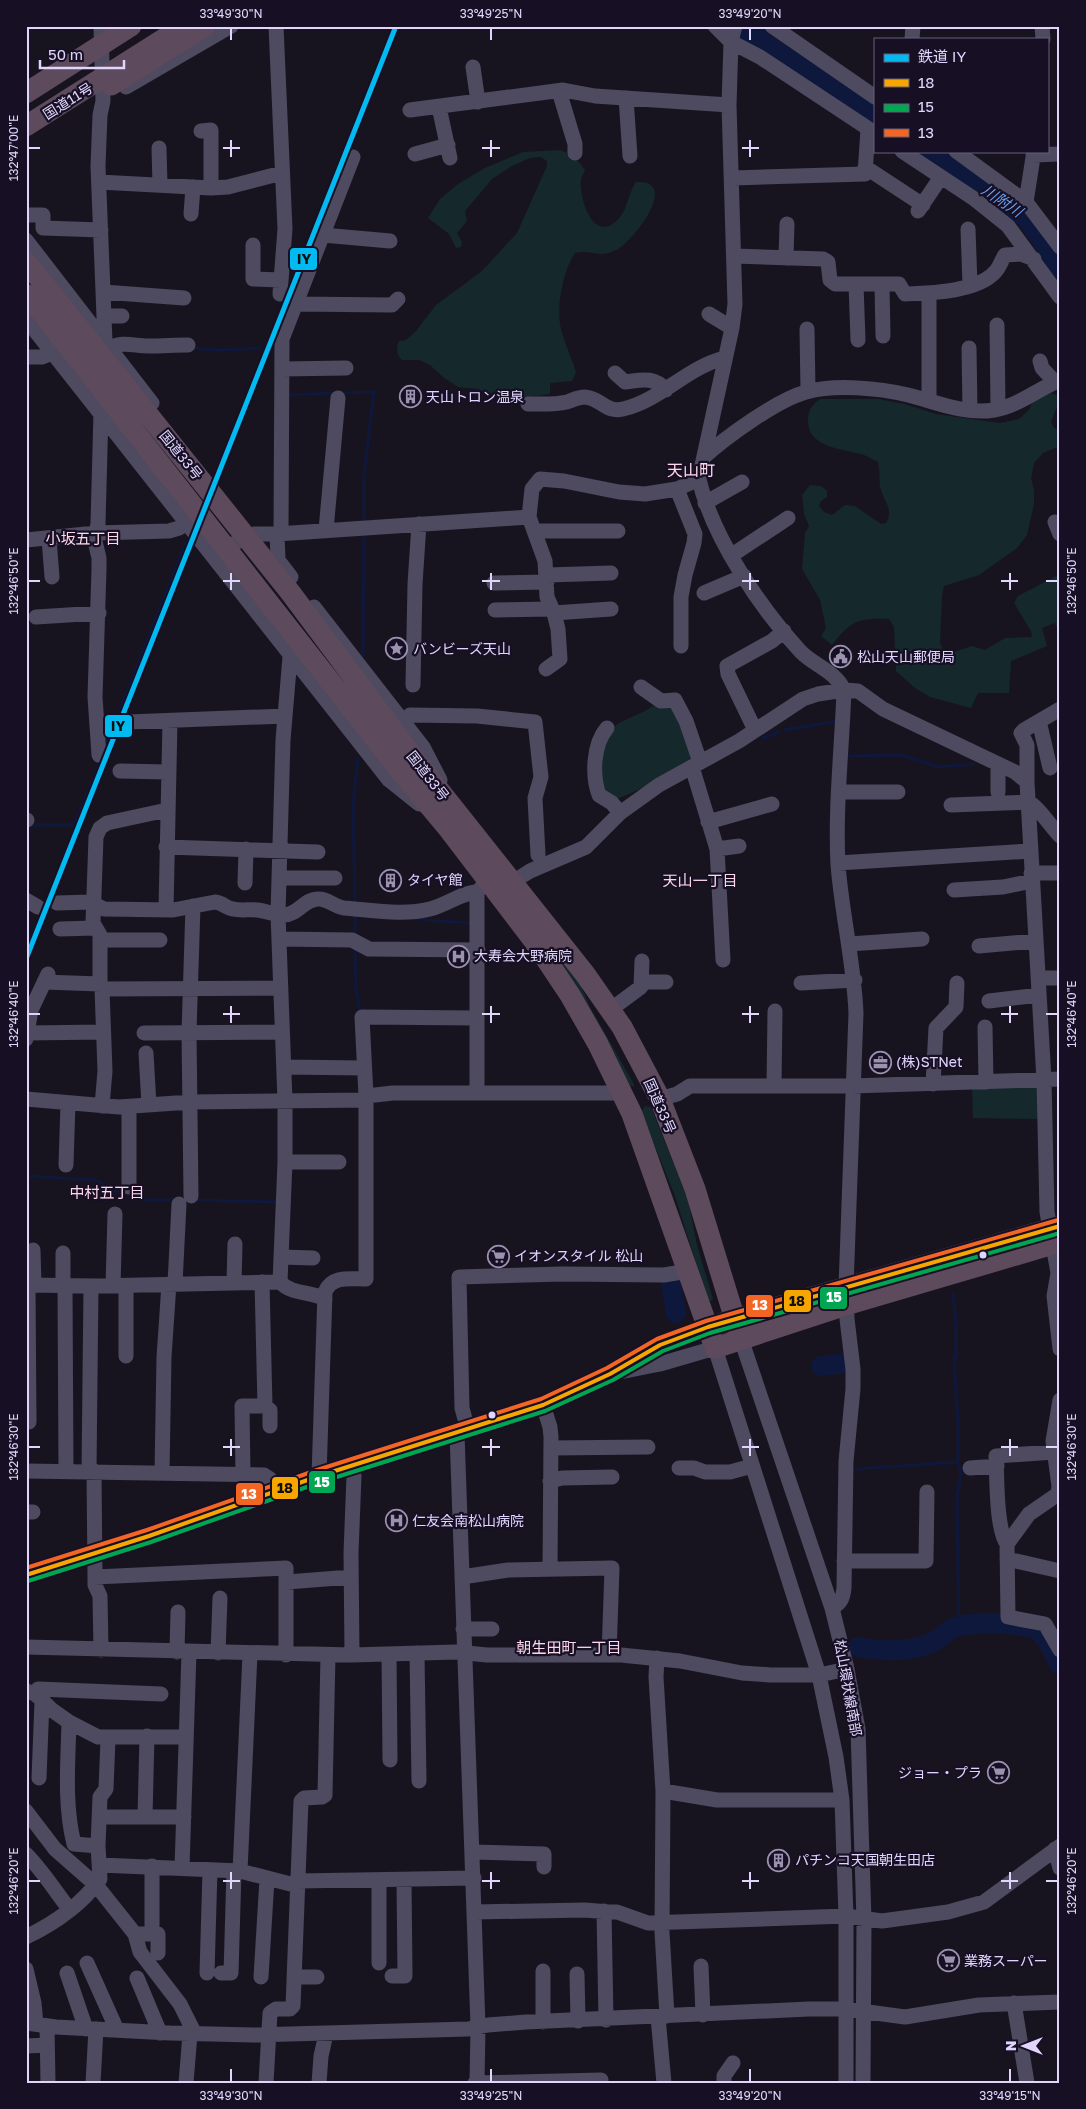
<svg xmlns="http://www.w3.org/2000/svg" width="1086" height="2109" font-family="'Golos Text','Noto Sans JP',sans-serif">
	<rect width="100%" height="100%" fill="#18141f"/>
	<!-- green -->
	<path fill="#15282c" d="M560,150l14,6 11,14c-1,3 -4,7 -4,10 -2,16 10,60 33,43 14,-10 13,-28 22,-41 45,-3 -2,59 -20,68 -17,9 -24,-1 -41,3 -12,18 -18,49 -15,71 2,13 12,35 16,48l-4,9 -22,2v11l-34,5 -28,-5 -10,-5 -20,-2 -15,-10 -13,-12 -11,-5h-17c-6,-5 -6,-12 -3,-19l7,-1 10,-9 20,-26 46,-34 35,-38 30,-67v-5l-6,-4 -11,1 -18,8 -20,13 -27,32 2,10 -10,12 5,9 -1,5 -5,1 -7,-14 -21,-16 12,-19 18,-15 27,-16 38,-16z
		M1047,392l10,3 1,9 -7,18 3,6 6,2v16l-17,7 -9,10 -3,15 3,12v14l-7,31 -10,13 -38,27 -35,11 -2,9 -2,48 3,7 11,2 18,-6 13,4 20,-12 27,-1 -1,-6 -17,-28 4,-7 42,-22v61l-5,-12 -13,5 5,18 -36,15 -2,32h-31l-7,15 -41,-11 -15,-9 -19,-17 -2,-44 -5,-8c-31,-1 -37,1 -57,26l-11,-9 5,-8 -6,-28 -18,-31 3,-36 4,-7 -5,-12 -2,-19 8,-10 11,1 6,5v6l-6,4 -2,5 5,6 8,3 13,-10 10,1 26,18 5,-1c9,-14 -4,-23 -6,-37 -1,-8 0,-16 -2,-24 -4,-2 -9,-5 -14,-7 -18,-6 -56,-6 -56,-34 0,-11 3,-15 12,-22h58l27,5 31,10 64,9 19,-4 10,-9 3,-8z
		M672,704l21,58 -39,21 -37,16 -8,-3 -8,-12 3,-40 6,-13 9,-8 28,-13 7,-5z
		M541,933l38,48 11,26 44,77v3l-6,-3z
		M1039,1087v32l-66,-1 -1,-30z
		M645,1106l6,1 37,93 9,45 16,54 -2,2h-3l-33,-105 -34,-84z"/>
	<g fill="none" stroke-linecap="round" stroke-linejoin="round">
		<!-- stream -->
		<path stroke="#0e183d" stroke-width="3" d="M191,348l28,2 42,-2
			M341,393l33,-1 -10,83v48
			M287,394v1l48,-2
			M363,656l1,-122
			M785,730l53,-9
			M763,738l16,-6
			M105,748l81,-206
			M845,756l57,-1 37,12 34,-3
			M98,768l3,-9
			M29,825h46
			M74,825l24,-58
			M355,902l-2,-98 5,-46
			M355,914v20
			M419,918l5,2 48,3
			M355,948l1,41 4,22
			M26,1176l69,4
			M98,1181l16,10 22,2 9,7h31
			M193,1200l86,2
			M953,1294l3,29v36
			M954,1357l4,67v38l3,10 -4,28 2,126
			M857,1469l101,-7"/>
		<!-- river -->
		<path stroke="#0e183d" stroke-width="20" d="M739,26l136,90
			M927,151l100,67 33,50
			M670,1278l6,35
			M821,1366l25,-3
			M858,1647c24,4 49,6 73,-4 8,-3 14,-11 22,-15 14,-7 75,-6 87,4 9,8 14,23 20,33"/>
		<!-- minor -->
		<path stroke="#4e4a60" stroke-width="15" d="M101,26l2,75 -3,14 -2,51 7,176
			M276,26l9,203 -5,65
			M715,26l16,16 29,15 115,76
			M735,26l-4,16 -2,63 6,199 -3,24 -33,151c13,58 62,130 102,173 14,14 34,19 43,38 -2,58 -9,117 -6,175 4,50 16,98 18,148l-10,274 1,32 6,50v20l-7,72 -2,127c-1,10 -3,15 -12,20
			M772,26l103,71
			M1042,26l1,13
			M912,39l1,-13
			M473,67l5,35
			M126,87l105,-61
			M559,91l16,53v9
			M626,98l4,58
			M439,107l11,51
			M410,110l153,-20 32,6 134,9
			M201,131l10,-1v58
			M159,148l1,37
			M902,151l71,47 35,28 52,71
			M956,151l70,51 34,45
			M415,154l33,-9
			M1033,155l27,-1
			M865,167l58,38
			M733,178l132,-4 3,-45
			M99,182l112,6 17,-1 54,-14
			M1026,202l8,-51
			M918,211l23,-34
			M191,214l2,-27
			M26,215h17v13l58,2
			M968,229l2,56
			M323,235l67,6
			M26,240l126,163
			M253,245v34l28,1
			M734,256l89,3 5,3 2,18 5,4h64l6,10c25,-1 72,-2 90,-22 5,-5 6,-11 10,-17l16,-1 13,5
			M786,258l1,-34
			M856,284l2,56
			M882,284l1,52
			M103,292l81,6
			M929,293v108
			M296,304l96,1 6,-6
			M709,314l23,14
			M104,316h18
			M26,319l363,461 30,24
			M997,325l1,84
			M807,329l1,62
			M110,348c12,-7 25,-2 38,-2 14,0 27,-1 40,-1
			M969,348l1,62
			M26,357h16l10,-4
			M1040,361l2,7 13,14
			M282,369l64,-1
			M615,373l10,9c16,-2 29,-6 41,8
			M528,404c13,0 26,1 39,-2 6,-2 11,-5 18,-5 16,1 20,16 38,12 38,-9 66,-43 102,-51
			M704,457c22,-20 73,-57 102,-65 29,-8 73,-4 102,3 28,7 57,20 86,15 24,-4 44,-21 66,-30
			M677,489l18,45 -1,9 -9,32 -4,22v49
			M705,503l37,-21
			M529,517l16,44 2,36 7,16 4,16 2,30 -14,10
			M1055,522l5,12
			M326,530l12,-132
			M535,531h83
			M93,533l6,25v11l-4,128 4,58
			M96,533l2,-9 3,-112
			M277,534l252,-17 3,-28 8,-10 24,2 55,11 26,2 32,-5 22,-10
			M281,534l1,-195 71,-182
			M49,539l3,38
			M26,540l70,-7 73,-2 10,-3 7,-4
			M216,552l38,-18h23l1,26 13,17
			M732,555l56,-37
			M547,575l64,-2
			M494,583l53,-1
			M704,593l40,-17
			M314,607l109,140 17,33
			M495,610l57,-1
			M554,613l57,-4
			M36,617l63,-4
			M290,657l-7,83 -5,174 7,187v61l-5,120c12,13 30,9 45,17
			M413,685l2,-101 4,-60
			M641,687l20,14 14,-1 11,21 14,41
			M410,715l67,1 58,6 6,55 -6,21 3,57
			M1039,721l11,47
			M128,722l157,-6
			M607,728c-14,16 -15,48 -8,67l13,8 8,10
			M755,730l-27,-56 -1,-8 45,-25 12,-10
			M998,764v28
			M692,767l25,82 6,111
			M120,771l48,1
			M1027,782v-37l-6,-12 3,-3 36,-21
			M839,792h59
			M951,805l77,-3c10,4 23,25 32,34
			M26,820h1
			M708,822l64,-18
			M166,847l152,5
			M717,849l22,-3
			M838,863l192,-12
			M1031,873h29
			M279,878h56
			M245,883l1,-34
			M505,887l25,-16 56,-24 34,-34 39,-28 80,-44 64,-42 15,-5 26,-4 14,1 25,18 132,63 12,10 17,298 3,132 11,61 -4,23 6,53
			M954,890l49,-3 29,-6
			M26,900l12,7
			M57,903l34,-1 13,7 69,1 42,-8c8,1 11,6 18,7 8,2 16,0 24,1 9,1 17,5 27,5 14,0 21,-17 35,-16 9,0 16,8 25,9 28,2 59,8 86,1 17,-4 33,-17 47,-17l11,-11
			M166,910l4,-189
			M60,929l34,-1
			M279,939l73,1 17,9 109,1
			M100,940h60
			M849,944l73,-5
			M979,946l56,-5
			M1038,978h22
			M44,982l56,2 2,5 179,-1
			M641,982h25
			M801,983l54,-3
			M100,984v-49l-7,-12 3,-86 4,-9 7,-5 60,-13
			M989,1001l50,-6
			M610,1010l31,-23 1,-26
			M985,1027l1,55
			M27,1033l76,-1
			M144,1033l138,-1
			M26,1039l5,-29 17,-36
			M146,1053l3,52
			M284,1067l80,1
			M933,1084l3,-56 20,-21 1,-24
			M774,1086l1,-75
			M477,1093v-201
			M366,1096l-4,-79 114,1
			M26,1099l93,8 71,-5 176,-2v-4l27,-3h229
			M660,1099l17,-5 13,-8h162l208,-7
			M102,1106l3,-35 -3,-82
			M129,1107v80
			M285,1162h54
			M66,1165l2,-62
			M191,1196l-2,-164 4,-126
			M33,1250l1,35
			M281,1257l32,1
			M234,1283l1,-39
			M175,1284l4,-80
			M26,1285l70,1 184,-4
			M63,1286v-33
			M65,1286l1,185
			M113,1286l2,-72
			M126,1286v70
			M741,1339l91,269 15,61 11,60 6,191 -1,163
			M610,1374l50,-10 55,-16 104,327 17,82 6,43 4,116v167
			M1060,1400l-7,41 6,45 -1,8 -29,20 -22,30 1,73 37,7 15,26
			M543,1405l7,22 1,10 -1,132
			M265,1406l5,4v16
			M26,1422h3l-1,-137
			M468,1430l-6,-22 -3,-131 103,-3 102,1 24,-4
			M457,1434l21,592 -1,57
			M551,1448l97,-1
			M352,1465l2,11 -3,77 1,102
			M679,1468h15l11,4h25l22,-6
			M970,1468l27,-2
			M26,1471l238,4 6,4 5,11
			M89,1471l2,-185
			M94,1471l1,106v8l5,11 1,54
			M162,1473l2,-116 5,-73
			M243,1475l-1,-69h23l-3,-124
			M319,1476l6,-184c7,-17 26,-13 41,-13v-179
			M550,1481l12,-3 50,-1
			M26,1512h7
			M1007,1544c-11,-15 -10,-67 -11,-88l58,-4
			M1007,1559l53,12
			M844,1561h82l1,-69
			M26,1575l123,-39 170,-60 224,-71 67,-31 50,-29 48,-18
			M95,1577l191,-9v87
			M462,1577l46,-7 104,-2 -3,87
			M287,1582l64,-5
			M463,1629h29
			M26,1647l326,8 104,-3 31,3h134l59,6 62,12 29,2h48l28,-6
			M177,1652l1,-40
			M218,1653l2,-55
			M417,1653l2,128
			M389,1654l1,106
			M657,1658l-1,19 7,114 -1,141 5,84
			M26,1691l10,3 16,16 17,12 29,15h88
			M37,1696l1,-7 123,5
			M69,1722c-1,41 -5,82 5,122l24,2
			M39,1778l3,-77
			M663,1791l54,9h125
			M26,1811l29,38 41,36 39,49 5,18 40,52 15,30
			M100,1817h84
			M145,1817l2,-81
			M1055,1849l5,19
			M473,1852l71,2v13
			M26,1854c17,17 29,37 44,56
			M100,1865l140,6 58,15
			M182,1868l7,-216
			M240,1871l10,-217
			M298,1881l176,-3
			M379,1881v82
			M604,1911l2,109
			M475,1912l110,-2 24,2h8l31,11 198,-7 36,5 66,-9 36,-10 76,-56
			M135,1934h17v-68
			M158,1934v19
			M26,1937c27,-13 56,-33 74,-58l-2,-33 2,-49 6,-8 2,-50
			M87,1963l30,67
			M701,1966l2,49
			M26,1969l8,34 2,21
			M543,1971v51
			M67,1973l19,56
			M207,1973l3,-103
			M221,1973h10l3,-102
			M577,1974l1,47
			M392,1976h13l-1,-96
			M261,1977l6,-98
			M294,1977h23
			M137,1978l23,55
			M1014,2003l13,80
			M658,2017l6,66
			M26,2023l30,4 114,6 83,2 215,-6 20,-4 38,-3 283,-13h37l59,8 74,-12 81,-3
			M47,2026l1,57
			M26,2046l21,-1
			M93,2083l3,-54
			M186,2083l4,-49
			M266,2083l4,-70 6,-4h14l3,-3 8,-205 3,-3 18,-1 3,-2 3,-140
			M319,2083l2,-27 5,-22
			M475,2083l126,-3
			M724,2083v-7l9,-13"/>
		<!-- highway -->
		<path stroke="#5d4a5c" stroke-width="21" d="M111,85l94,-59
			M26,93l105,-67
			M26,262l17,21
			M416,761l169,213 37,53 38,72 35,90 46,150
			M401,772l46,55 87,114 36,54 28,49 34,70 83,234 131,-43 214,-63
			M722,1323l338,-97"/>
		<!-- highway-bridge -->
		<path stroke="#5d4a5c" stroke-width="21" d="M26,126l158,-100
			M43,283l247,309 126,169
			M28,295l373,477"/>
		<defs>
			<path id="bus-1" d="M26,1575l123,-39 170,-60 224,-71 67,-31 50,-29 48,-18 352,-101"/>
			<path id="bus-2" d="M28,1581l123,-39 170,-60 224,-71 68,-31 50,-29 47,-18 350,-100"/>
			<path id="bus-3" d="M26,1568l121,-38 170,-60 224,-71 66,-31 50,-29 49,-18 352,-101"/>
		</defs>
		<!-- bus-1 casing -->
		<use href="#bus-1" stroke="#171024" stroke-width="8"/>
		<!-- bus-2 casing -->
		<use href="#bus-2" stroke="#171024" stroke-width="8"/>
		<!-- bus-3 casing -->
		<use href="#bus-3" stroke="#171024" stroke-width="8"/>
		<!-- bus-1 -->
		<use href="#bus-1" stroke="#f7a600" stroke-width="4"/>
		<!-- bus-2 -->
		<use href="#bus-2" stroke="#00a651" stroke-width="4"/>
		<!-- bus-3 -->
		<use href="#bus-3" stroke="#f26522" stroke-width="4"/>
		<defs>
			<path id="rail-1" d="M26,959l370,-933"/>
		</defs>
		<!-- rail-1 casing -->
		<use href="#rail-1" stroke="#171024" stroke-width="9"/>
		<!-- rail-1 -->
		<use href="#rail-1" stroke="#00baf1" stroke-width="5"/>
	</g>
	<!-- ticks -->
	<path fill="none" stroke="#e0d6fd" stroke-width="2" d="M231,28v12M491,28v12M750,28v12M231,140v17M491,140v17M750,140v17M28,148h12M223,148h17M482,148h18M742,148h17M231,573v17M491,573v17M750,573v17M1010,573v17M28,581h12M223,581h17M482,581h18M742,581h17M1001,581h17M1046,581h12M231,1006v17M491,1006v17M750,1006v17M1010,1006v17M28,1014h12M223,1014h17M482,1014h18M742,1014h17M1001,1014h17M1046,1014h12M231,1439v17M491,1439v17M750,1439v17M1010,1439v17M28,1447h12M223,1447h17M482,1447h18M742,1447h17M1001,1447h17M1046,1447h12M231,1872v17M491,1872v17M750,1872v17M1010,1872v17M28,1881h12M223,1881h17M482,1881h18M742,1881h17M1001,1881h17M1046,1881h12M231,2069v13M491,2069v13M750,2069v13M1010,2069v13"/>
	<!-- icons -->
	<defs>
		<symbol id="building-ring" viewBox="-11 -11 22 22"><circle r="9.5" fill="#171024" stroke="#9a92af" stroke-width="1.5"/><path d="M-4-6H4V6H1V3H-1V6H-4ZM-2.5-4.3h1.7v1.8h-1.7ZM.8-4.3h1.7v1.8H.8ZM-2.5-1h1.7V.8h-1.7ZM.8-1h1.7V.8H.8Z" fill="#9a92af"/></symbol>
		<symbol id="sight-ring" viewBox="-11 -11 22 22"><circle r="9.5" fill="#171024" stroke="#9a92af" stroke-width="1.5"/><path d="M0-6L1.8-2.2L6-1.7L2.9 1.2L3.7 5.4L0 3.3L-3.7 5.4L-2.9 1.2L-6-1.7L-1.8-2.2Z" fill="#9a92af"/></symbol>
		<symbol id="civic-ring" viewBox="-11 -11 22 22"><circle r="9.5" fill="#171024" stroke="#9a92af" stroke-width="1.5"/><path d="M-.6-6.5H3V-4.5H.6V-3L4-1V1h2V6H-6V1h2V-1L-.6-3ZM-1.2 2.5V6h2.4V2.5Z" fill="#9a92af"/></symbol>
		<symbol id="hospital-ring" viewBox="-11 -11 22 22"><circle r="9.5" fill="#171024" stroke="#9a92af" stroke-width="1.5"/><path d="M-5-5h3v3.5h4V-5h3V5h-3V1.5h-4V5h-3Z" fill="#9a92af"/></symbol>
		<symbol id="office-ring" viewBox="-11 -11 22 22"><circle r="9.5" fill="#171024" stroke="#9a92af" stroke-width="1.5"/><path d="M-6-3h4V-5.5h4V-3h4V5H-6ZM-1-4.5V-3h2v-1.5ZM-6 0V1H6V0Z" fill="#9a92af"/></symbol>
		<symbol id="supermarket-ring" viewBox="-11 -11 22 22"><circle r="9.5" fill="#171024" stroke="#9a92af" stroke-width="1.5"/><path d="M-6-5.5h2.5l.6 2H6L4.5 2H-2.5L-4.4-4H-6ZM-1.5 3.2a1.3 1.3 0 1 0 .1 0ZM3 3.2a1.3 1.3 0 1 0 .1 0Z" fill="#9a92af"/></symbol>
	</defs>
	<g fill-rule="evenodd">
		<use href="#building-ring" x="398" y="384" width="25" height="25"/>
		<use href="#sight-ring" x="384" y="636" width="25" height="25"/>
		<use href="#civic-ring" x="828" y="644" width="25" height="25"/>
		<use href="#building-ring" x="378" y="868" width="25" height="25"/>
		<use href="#hospital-ring" x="446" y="944" width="25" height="25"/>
		<use href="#office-ring" x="868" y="1050" width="25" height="25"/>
		<use href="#supermarket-ring" x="486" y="1244" width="25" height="25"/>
		<use href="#hospital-ring" x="384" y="1508" width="25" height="25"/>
		<use href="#supermarket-ring" x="986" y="1760" width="25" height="25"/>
		<use href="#building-ring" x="766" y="1848" width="25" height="25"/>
		<use href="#supermarket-ring" x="936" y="1948" width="25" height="25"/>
	</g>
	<!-- markers -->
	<g fill="#e0d6fd" stroke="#171024" stroke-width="2">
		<circle cx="983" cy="1255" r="4.5"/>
		<circle cx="492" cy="1415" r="4.5"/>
	</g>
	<g text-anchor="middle" stroke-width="4.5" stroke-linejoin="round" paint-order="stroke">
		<!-- street labels -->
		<g font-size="14" fill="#e0d6fd" stroke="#171024">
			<text transform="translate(68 101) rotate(-32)" y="5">国道11号</text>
			<text transform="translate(181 455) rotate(51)" y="5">国道33号</text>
			<text transform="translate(428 776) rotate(52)" y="5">国道33号</text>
			<text transform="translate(660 1106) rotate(66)" y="5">国道33号</text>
			<text transform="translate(848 1688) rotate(80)" y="5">松山環状線南部</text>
		</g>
		<!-- poi labels -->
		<g font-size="14" fill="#e0d6fd" stroke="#171024" text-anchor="start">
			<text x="426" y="402">天山トロン温泉</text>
			<text x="413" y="654">バンビーズ天山</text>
			<text x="857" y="662">松山天山郵便局</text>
			<text x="407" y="885">タイヤ館</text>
			<text x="474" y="961">大寿会大野病院</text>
			<text x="896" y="1067">(株)STNet</text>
			<text x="514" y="1261">イオンスタイル 松山</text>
			<text x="412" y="1526">仁友会南松山病院</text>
			<text x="982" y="1778" text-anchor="end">ジョー・プラ</text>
			<text x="795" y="1865">パチンコ天国朝生田店</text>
			<text x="964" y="1966">業務スーパー</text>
		</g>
		<!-- water labels -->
		<g font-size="15" font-style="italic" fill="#6aa1f6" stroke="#171024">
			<text transform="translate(1002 201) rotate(34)" y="5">川附川</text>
		</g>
		<!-- neighbourhood labels -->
		<g font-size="15" fill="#fdd8ea" stroke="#171024">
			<text x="83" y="544">小坂五丁目</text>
			<text x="700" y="886">天山一丁目</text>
			<text x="107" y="1198">中村五丁目</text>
			<text x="569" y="1653">朝生田町一丁目</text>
		</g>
		<!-- quarter labels -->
		<g font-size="16" fill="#fdd8ea" stroke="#171024">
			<text x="691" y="476">天山町</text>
		</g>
	</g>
	<g stroke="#171024" stroke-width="2">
		<rect x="289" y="247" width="29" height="24" rx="5" fill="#00baf1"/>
		<rect x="104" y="714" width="29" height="24" rx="5" fill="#00baf1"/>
		<rect x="819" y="1286" width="29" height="24" rx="5" fill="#00a651"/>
		<rect x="783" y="1289" width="29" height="24" rx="5" fill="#f7a600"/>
		<rect x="745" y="1294" width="29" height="24" rx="5" fill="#f26522"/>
		<rect x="308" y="1470" width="28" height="24" rx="5" fill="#00a651"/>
		<rect x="271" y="1476" width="28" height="24" rx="5" fill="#f7a600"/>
		<rect x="235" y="1482" width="29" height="24" rx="5" fill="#f26522"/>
	</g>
	<g font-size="14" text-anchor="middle" font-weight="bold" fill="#fff">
		<text x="834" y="1302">15</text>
		<text x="760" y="1310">13</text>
		<text x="322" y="1487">15</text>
		<text x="249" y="1499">13</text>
	</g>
	<g font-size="14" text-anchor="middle" font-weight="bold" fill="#111">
		<text x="304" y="264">IY</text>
		<text x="118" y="731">IY</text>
		<text x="797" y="1306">18</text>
		<text x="285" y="1493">18</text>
	</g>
	<!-- border -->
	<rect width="1086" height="2109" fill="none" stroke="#171024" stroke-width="55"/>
	<!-- legend -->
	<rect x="874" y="38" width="175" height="115" fill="#171024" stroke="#675f7b"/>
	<rect x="884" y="54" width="25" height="8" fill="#00baf1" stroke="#675f7b"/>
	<text x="918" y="62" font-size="15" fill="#e0d6fd">鉄道 IY</text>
	<rect x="884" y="79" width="25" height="8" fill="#f7a600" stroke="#675f7b"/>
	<text x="918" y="88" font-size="15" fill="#e0d6fd">18</text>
	<rect x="884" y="104" width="25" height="8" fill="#00a651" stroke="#675f7b"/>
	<text x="918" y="112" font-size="15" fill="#e0d6fd">15</text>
	<rect x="884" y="129" width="25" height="8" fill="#f26522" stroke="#675f7b"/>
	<text x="918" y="138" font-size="15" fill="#e0d6fd">13</text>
	<!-- north arrow -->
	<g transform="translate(1024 2046) rotate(270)" stroke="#171024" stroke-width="4" paint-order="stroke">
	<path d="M0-4L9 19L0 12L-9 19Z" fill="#e0d6fd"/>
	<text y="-8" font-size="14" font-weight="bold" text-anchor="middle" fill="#e0d6fd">N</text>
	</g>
	<!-- scale -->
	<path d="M40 60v8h84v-8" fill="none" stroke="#e0d6fd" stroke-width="2.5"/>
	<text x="48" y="60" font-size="15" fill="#e0d6fd" stroke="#171024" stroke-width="4" paint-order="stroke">50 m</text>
	<rect x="28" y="28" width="1030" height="2054" fill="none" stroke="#e0d6fd" stroke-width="2"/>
	<g font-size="12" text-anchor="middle" fill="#e0d6fd">
		<text x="231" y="18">33°49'30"N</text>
		<text x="491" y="18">33°49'25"N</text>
		<text x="750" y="18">33°49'20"N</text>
		<text transform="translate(14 148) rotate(-90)" y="4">132°47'00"E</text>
		<text transform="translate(1072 581) rotate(-90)" y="4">132°46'50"E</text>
		<text transform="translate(14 581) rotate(-90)" y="4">132°46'50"E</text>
		<text transform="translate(1072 1014) rotate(-90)" y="4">132°46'40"E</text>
		<text transform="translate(14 1014) rotate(-90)" y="4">132°46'40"E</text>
		<text transform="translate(1072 1447) rotate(-90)" y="4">132°46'30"E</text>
		<text transform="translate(14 1447) rotate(-90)" y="4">132°46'30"E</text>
		<text transform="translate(1072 1881) rotate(-90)" y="4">132°46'20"E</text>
		<text transform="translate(14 1881) rotate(-90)" y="4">132°46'20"E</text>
		<text x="231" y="2100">33°49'30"N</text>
		<text x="491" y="2100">33°49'25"N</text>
		<text x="750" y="2100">33°49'20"N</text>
		<text x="1010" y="2100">33°49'15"N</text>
	</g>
</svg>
